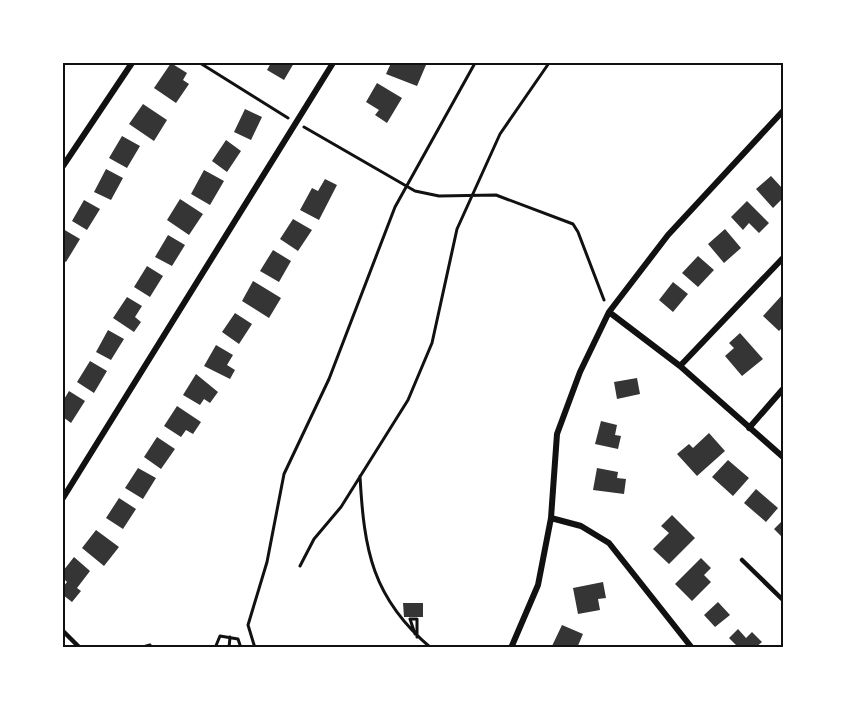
<svg xmlns="http://www.w3.org/2000/svg" width="846" height="711" font-family="'Public Sans',sans-serif">
	<rect width="100%" height="100%" fill="#fff"/>
	<!-- building -->
	<path fill="#353535" d="M171,63l16,10 -4,7 6,4 -13,19 -22,-15z
		M271,63h23l-10,17 -17,-10z
		M391,63l35,2 -9,21 -31,-12z
		M377,83l25,15 -15,25 -12,-8 4,-5 -13,-8z
		M143,104l24,16 -13,21 -25,-17z
		M245,109l17,8 -11,23 -17,-8z
		M122,136l18,10 -13,22 -18,-10z
		M226,140l15,11 -14,21 -15,-11z
		M106,169l17,9 -12,22 -17,-8z
		M204,170l20,11 -14,24 -19,-11z
		M771,176l12,13v9l-10,10 -17,-19z
		M325,179l12,6 -18,35 -19,-10 12,-22 6,3z
		M180,199l23,15 -14,21 -22,-15z
		M84,200l16,9 -13,21 -15,-9z
		M747,201l22,22 -10,10 -10,-10 -6,7 -12,-13z
		M293,219l19,11 -14,21 -18,-12z
		M63,229l17,10 -14,23 -3,-2z
		M725,229l16,19 -17,15 -16,-19z
		M168,235l17,10 -13,21 -17,-9z
		M273,250l18,11 -12,21 -19,-11z
		M698,256l16,14 -16,17 -16,-14z
		M147,266l16,10 -13,21 -16,-10z
		M253,281l28,17 -12,20 -27,-17z
		M673,282l15,12 -15,18 -14,-12z
		M783,294v33l-4,4 -16,-15z
		M127,297l15,9 -7,11 6,5 -7,10 -21,-14z
		M235,313l17,11 -13,20 -17,-12z
		M108,330l16,9 -13,21 -15,-8z
		M740,333l23,26 -21,17 -17,-20 9,-8 -5,-5z
		M216,345l17,10 -6,10 8,5 -5,9 -26,-13z
		M90,361l17,10 -13,22 -17,-11z
		M196,374l22,18 -8,11 -6,-4 -4,6 -17,-10z
		M637,378l3,16 -23,5 -3,-17z
		M69,391l16,10 -14,22 -8,-6v-16z
		M177,406l24,16 -8,12 -7,-4 -5,7 -17,-11z
		M601,421l16,4 -2,10 6,1 -3,13 -23,-5z
		M709,433l16,18 -28,25 -20,-22 12,-10 4,4z
		M157,437l18,12 -14,20 -17,-12z
		M728,460l21,18 -16,18 -21,-19z
		M138,468l18,10 -13,21 -18,-11z
		M597,468l21,4 -1,6 9,1 -2,15 -31,-4z
		M756,489l22,19 -12,14 -22,-19z
		M119,498l17,11 -13,20 -17,-11z
		M672,515l23,23 -26,26 -16,-15 16,-16 -8,-7z
		M783,520v18l-9,-9z
		M96,530l23,17 -15,19 -22,-18z
		M74,557l16,14 -13,17 4,3 -9,11 -9,-7v-8l4,-5 -4,-4v-7z
		M701,558l10,10 -7,7 7,7 -19,19 -17,-17z
		M603,582l3,16 -8,1 2,11 -22,4 -5,-26z
		M718,602l12,13 -15,12 -11,-12z
		M403,603h20v14h-19z
		M562,625l21,9 -6,14 -25,-2z
		M738,629l8,9 6,-6 10,10 -7,6h-16l-10,-10z"/>
	<g fill="none" stroke-linecap="round" stroke-linejoin="round">
		<!-- path -->
		<path stroke="#111" stroke-width="3" d="M200,63l88,55
			M304,127l111,64 24,5 57,-1 77,29 5,8 26,68
			M360,476c4,74 12,122 71,172
			M300,566l14,-27 27,-32 67,-107 24,-57 25,-114 43,-95 49,-71
			M415,634l-5,-15h7v18
			M139,648l11,-3v3
			M215,648l5,-12 18,3 3,9
			M229,648l1,-11
			M255,648l-7,-23 19,-63 17,-88 45,-95 66,-172 80,-144"/>
		<!-- service -->
		<path stroke="#111" stroke-width="4.5" d="M742,560l41,40
			M63,631l17,17"/>
		<!-- minor -->
		<path stroke="#111" stroke-width="6" d="M63,166l69,-103
			M609,312l71,54 103,91
			M680,366l103,-108
			M749,428l34,-39
			M63,498l270,-435
			M551,518l30,8 28,17 83,105
			M511,648l27,-63 13,-67 6,-84 23,-62 29,-60 59,-77 115,-124"/>
	</g>
	<!-- border -->
	<rect width="846" height="711" fill="none" stroke="#ffffff" stroke-width="129"/>
	<rect x="64" y="64" width="718" height="582" fill="none" stroke="#111" stroke-width="2"/>
</svg>
